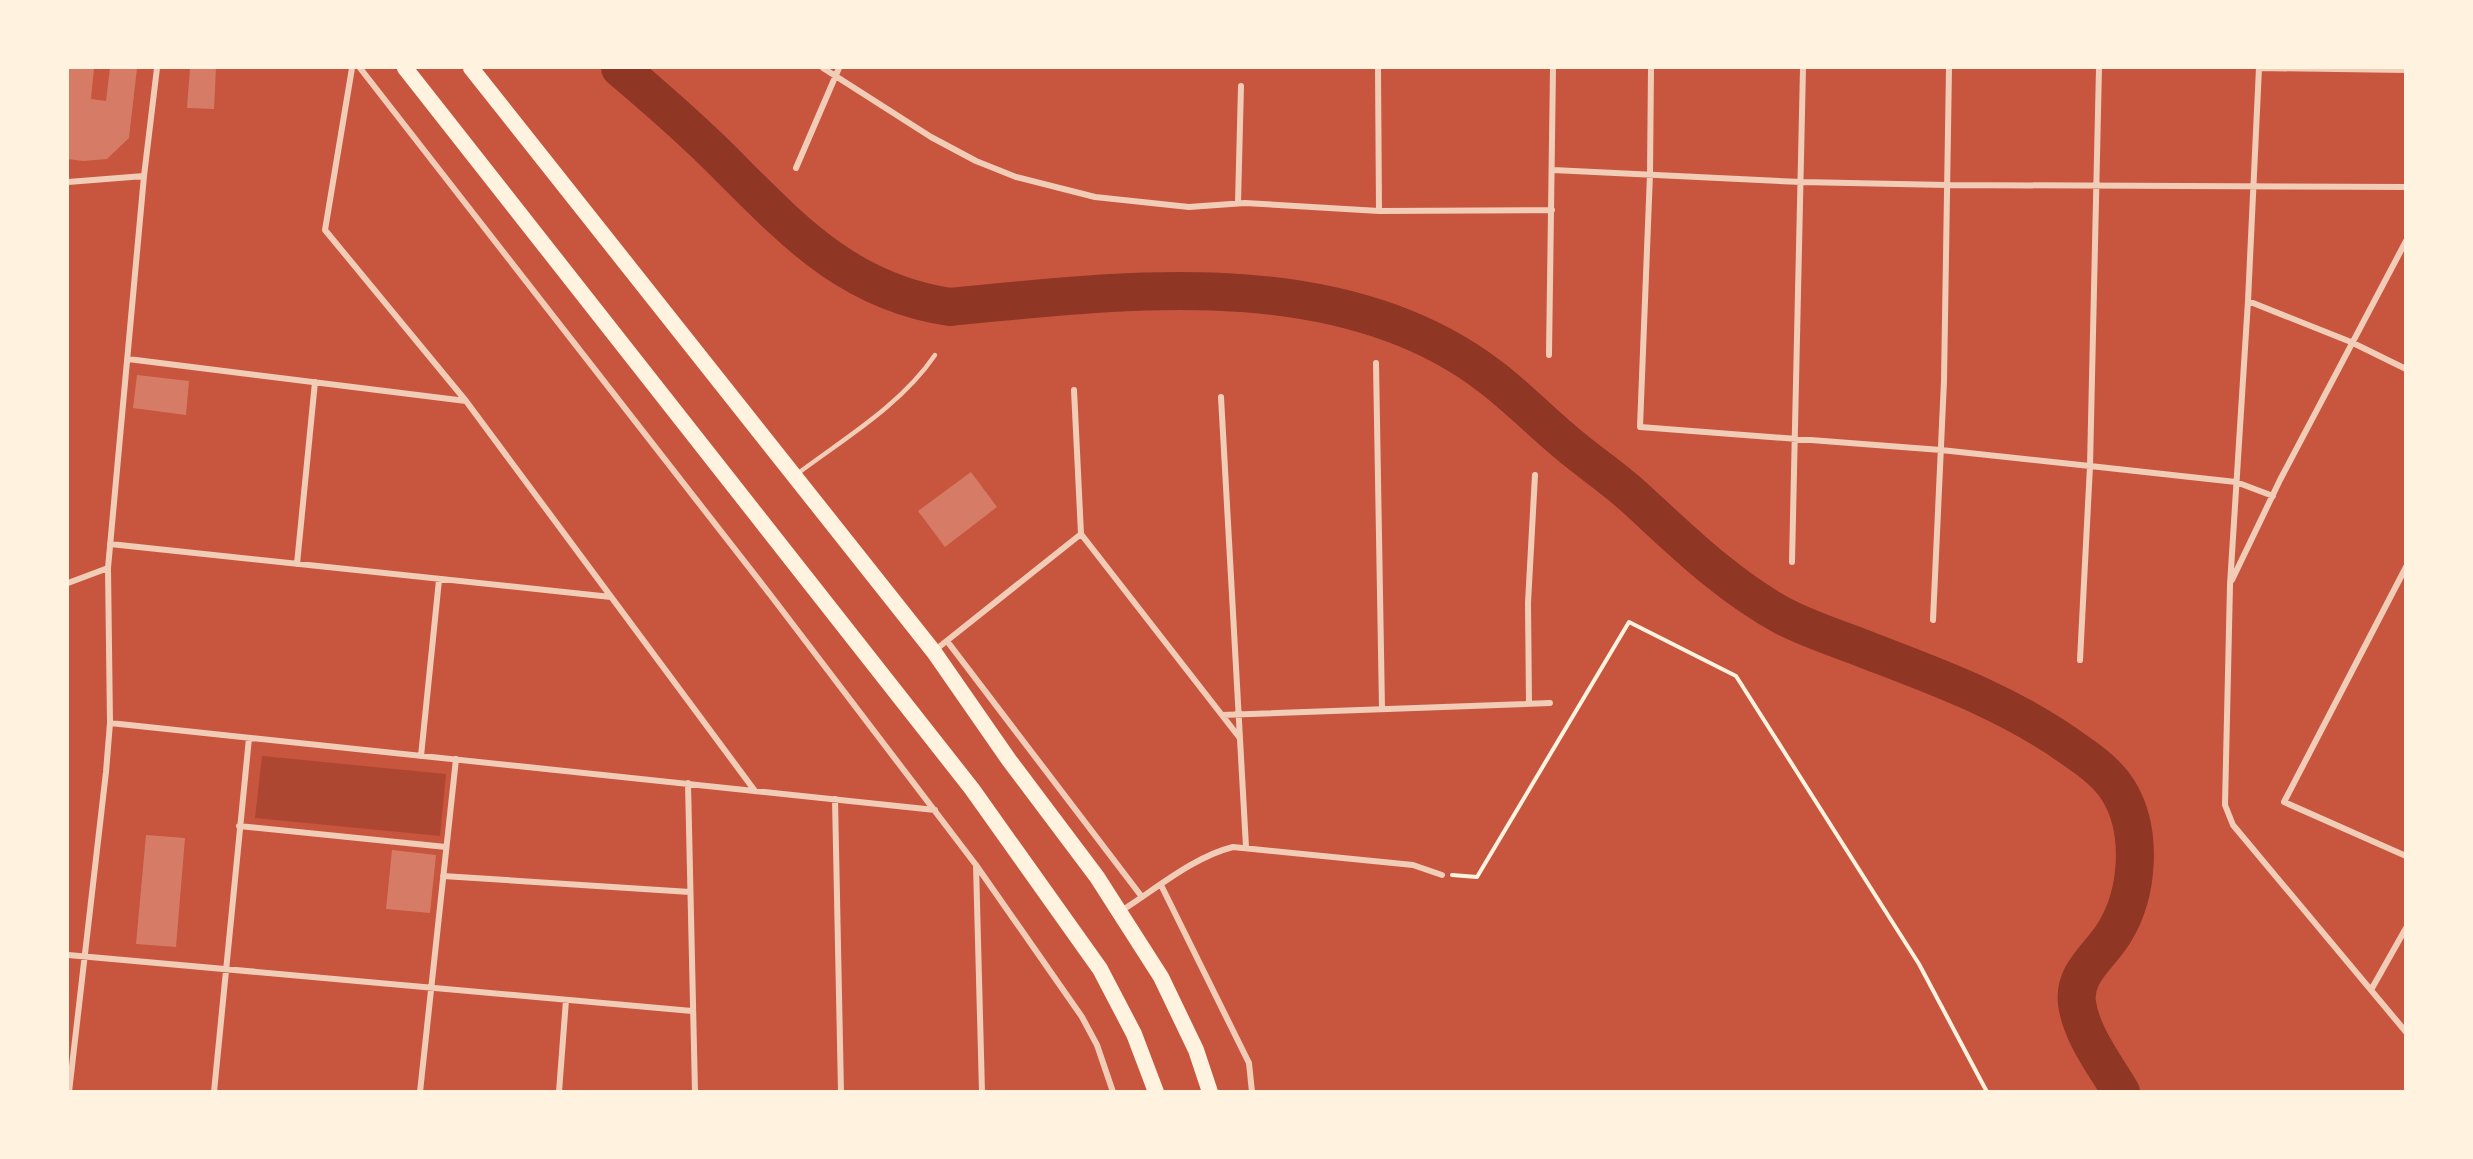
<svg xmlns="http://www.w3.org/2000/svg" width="2473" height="1159" font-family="'Exo 2',sans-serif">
	<rect width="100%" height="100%" fill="#c8553d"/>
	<!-- green -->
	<path fill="#ae4732" d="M262,756l184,18 -6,62 -185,-18z"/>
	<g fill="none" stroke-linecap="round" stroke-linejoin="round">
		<!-- river -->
		<path stroke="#8f3625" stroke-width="38" d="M620,68c32,27 64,55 95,85 72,71 128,138 235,154 174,-17 389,-45 538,68 26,19 50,44 75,65 23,20 49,37 71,57 47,43 92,88 149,119 27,14 56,23 84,34 73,28 145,54 209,101 15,10 32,23 42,39 25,40 21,103 -4,143 -14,23 -41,40 -37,70 4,31 28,62 44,89"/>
	</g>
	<!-- building -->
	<path fill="#d67c66" d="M69,68h25l-3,31 15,2 4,-33h27l-8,70 -22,21 -24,2 -15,-2z
		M190,68h26l-2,41 -27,-1z
		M137,375l52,6 -3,34 -53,-7z
		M971,472l26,35 -52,40 -27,-36z
		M146,835l39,3 -9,109 -40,-3z
		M392,850l44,5 -6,58 -44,-4z"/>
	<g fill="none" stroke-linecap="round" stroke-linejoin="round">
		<!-- path -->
		<path stroke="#fff3e0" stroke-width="4" d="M1452,875l25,2 152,-255 107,54 183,288 68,128"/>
		<!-- service -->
		<path stroke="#f1ccb7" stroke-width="4.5" d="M797,474c48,-36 104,-69 138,-119"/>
		<!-- minor -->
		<path stroke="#f1ccb7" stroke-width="6" d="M352,68l-27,162 141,171 289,390
			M360,68l412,529 204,268 106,152 15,28 16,47
			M823,68l108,69 45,24 40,16 79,20 94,10 56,-4 134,8 173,-1
			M1378,68l1,143
			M1651,68l-1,106 -10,253 301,23 149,16 146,16 37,14
			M2259,68l-11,233 -18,284 -5,220 8,20 173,207
			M2259,68l147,2
			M796,168l43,-100
			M1553,170l248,12 146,3 459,2
			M68,182l76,-6
			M1238,203l3,-117
			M2248,301l103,41 55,27
			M1549,355l4,-287
			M128,359l338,42
			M1376,363l6,346
			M1074,390l7,144 158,203
			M1221,397l25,450
			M110,544l501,53
			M1792,562l11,-494
			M297,564l18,-182
			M2406,567l-122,235 122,54
			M2232,580l48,-100 126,-239
			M68,583l40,-15
			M1933,620l11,-239 5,-313
			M947,641l195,256
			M934,651l147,-117
			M2080,660l10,-194 9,-398
			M1529,704l-1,-101 7,-128
			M1222,715l328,-12
			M110,723l825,87
			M421,756l18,-176
			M688,783l7,309
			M835,799l6,293
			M239,826l207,21
			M976,865l6,227
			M443,876l247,16
			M1161,885l88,178 3,29
			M1121,911c35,-22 72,-54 112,-64l180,18 29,10
			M68,955l624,56
			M2371,990l35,-62
			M69,1092l37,-320 4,-49 -2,-155 36,-392 13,-108
			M214,1092l35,-354
			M420,1092l36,-333
			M559,1092l7,-92"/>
		<!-- trunk -->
		<path stroke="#fff3e0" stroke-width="16" d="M405,68l567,721 128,180 34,65 22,58
			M471,68l463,584 75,108 88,117 64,100 35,73 14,42"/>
	</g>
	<!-- border -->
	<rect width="2473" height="1159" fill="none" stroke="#fff3e0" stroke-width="138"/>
</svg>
